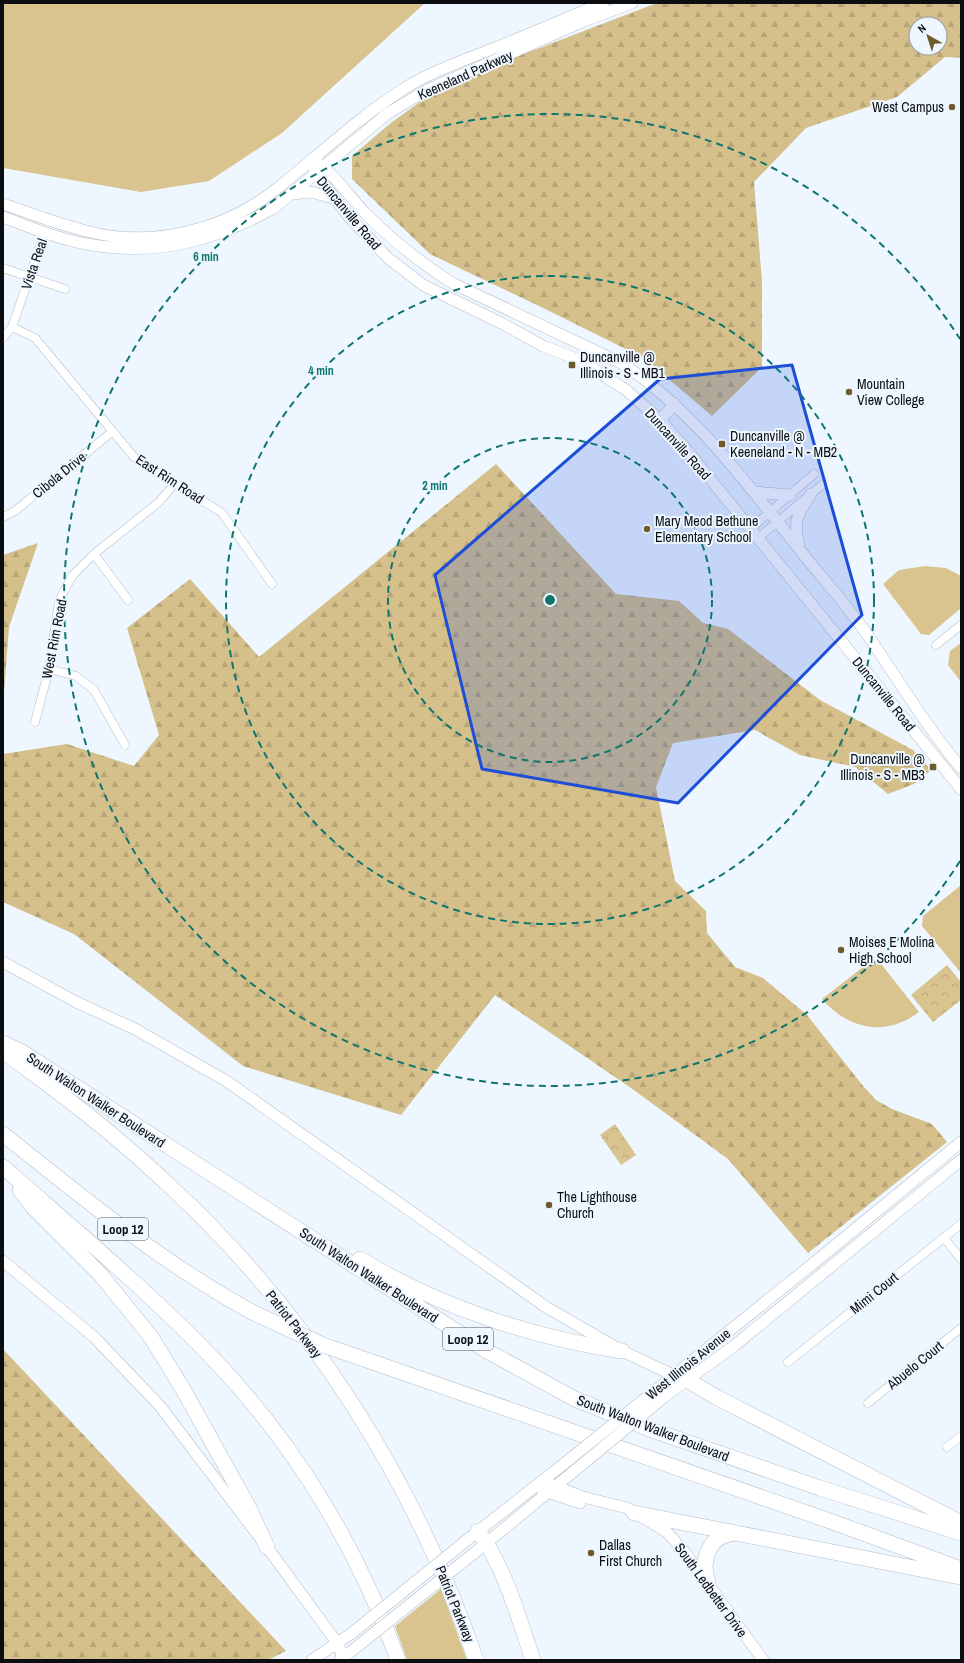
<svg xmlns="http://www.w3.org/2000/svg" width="964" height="1663" font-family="'Archivo Narrow',sans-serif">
	<defs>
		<pattern id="forest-firs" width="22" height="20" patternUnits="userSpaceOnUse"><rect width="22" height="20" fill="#d5bf8a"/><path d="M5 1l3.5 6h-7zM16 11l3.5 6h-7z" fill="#b6a376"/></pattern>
		<pattern id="park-crowns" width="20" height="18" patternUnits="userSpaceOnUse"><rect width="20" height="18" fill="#d9c38f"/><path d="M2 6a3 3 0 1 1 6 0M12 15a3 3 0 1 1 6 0" fill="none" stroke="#b9a67a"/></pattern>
	</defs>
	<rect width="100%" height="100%" fill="#eef7ff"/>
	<!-- green -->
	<path fill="#d9c38f" d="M3,3h422l-143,130 -73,48 -68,11 -138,-24z
		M925,566l21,2 15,8v32l-32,27 -8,-1 -38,-50 16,-14z
		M961,643v39l-13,-17 2,-14z
		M961,885v88l-39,-47 1,-10z
		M872,960h6l41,52c-33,25 -70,18 -97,-13z
		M441,1589l26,71h-60l-12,-34z"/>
	<!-- forest -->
	<path fill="url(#forest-firs)" fill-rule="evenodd" d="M657,3h304v55l-16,-1 -48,40 -91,31 -52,54 8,100v85l-50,49 -68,-58 -105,-52 -109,-52 -78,-75v-23l40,-34 35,-25 31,-18zM916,24h24v24h-24z
		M496,464l120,130 63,7 24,22 25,6 92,71 93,50 18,20 -17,14 -26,10 -33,-27 -55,-12 -45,-25 -82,13 -17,44 19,94 31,30 1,22 28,34 28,11 44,37 56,71 13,14 16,9 40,15 15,18 -139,111 -80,-94 -97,-71 -136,-93 -94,120 -158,-49 -169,-132 -71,-32v-148l64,-10 67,22 25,-31 -32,-107 63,-49 69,78z
		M38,543l-29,84 -6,78v-150z
		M3,1349l283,302 -18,9h-265z"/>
	<!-- park -->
	<path fill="url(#park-crowns)" d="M947,965l14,17v18l-28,22 -22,-27z
		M615,1124l21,31 -15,10 -21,-30z"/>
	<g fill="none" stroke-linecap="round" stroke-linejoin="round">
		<defs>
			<path id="street" d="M3,268l62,21
				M12,327l23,11 99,119 88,56 50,71
				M3,338l9,-11 33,-95
				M3,517l12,-6 98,-80
				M750,529l64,-55
				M758,538l64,-53
				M94,554l34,46
				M936,645l25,-20
				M49,669l27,7 18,14 31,55
				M35,722l14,-53 10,-68 13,-25 22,-22 65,-52 16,-19
				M944,1238l17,21
				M788,1362l173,-138
				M868,1403l93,-75
				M947,1447l14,-11"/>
			<path id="secondary" d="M312,159l4,15 34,44 38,40 35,27 80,39 40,22 36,14 24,15 23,15 34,30 30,34 271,335
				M312,159c22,14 36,36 53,54 27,27 57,51 89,71l169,80c71,48 116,110 169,176 23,30 50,59 72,90 32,46 61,95 97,138
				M292,194l19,-2 22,6
				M3,204c27,9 55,20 83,27 66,18 140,-1 193,-44 41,-33 79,-69 123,-97 29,-19 63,-30 95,-43 36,-14 70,-29 106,-44
				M3,217c27,10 55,22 84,27 70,13 126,-3 187,-36l114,-95 39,-23 157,-69 48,-18
				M660,420l15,-16
				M754,492l36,3
				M799,546c-6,-25 -2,-31 12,-52
				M3,962l73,40 59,27 93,53 318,225 76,44 51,24 14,5
				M3,1261l91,76 66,69 107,141 71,97 5,14
				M652,1393l163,-131 146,-120
				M664,1397l70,-51 227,-186
				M542,1481l41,16 44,11 40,24 20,23 76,105
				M542,1490l38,13
				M467,1540l98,-77
				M473,1554l106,-87
				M312,1660l40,-27
				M340,1660l18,-14"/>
			<path id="highway" d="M3,1043l19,9 465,299 88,48 77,31 168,58 141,45
				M3,1051c19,15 40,29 60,45 39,29 76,61 111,94 138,129 241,292 302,470
				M3,1134c80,64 159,129 249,178
				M3,1167c73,64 149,127 216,198 79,84 140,186 179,295
				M20,1190l12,16 68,68 51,63 33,54 66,119 17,37
				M360,1259c79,48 171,78 262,92
				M381,1365l449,156 131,48
				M687,1380l31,18 243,125
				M634,1513l326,64
				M478,1531c26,34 41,88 55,129
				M708,1583c-8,-24 1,-49 29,-50
				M343,1658v2"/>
		</defs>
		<!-- street casing -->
		<use href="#street" stroke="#b5bec6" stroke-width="9"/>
		<!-- secondary casing -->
		<use href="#secondary" stroke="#b5bec6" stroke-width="12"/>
		<!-- highway casing -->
		<use href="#highway" stroke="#b5bec6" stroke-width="16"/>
		<!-- street -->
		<use href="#street" stroke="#fff" stroke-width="8"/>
		<!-- secondary -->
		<use href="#secondary" stroke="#fff" stroke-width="11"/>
		<!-- highway -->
		<use href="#highway" stroke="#fff" stroke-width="15"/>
		<defs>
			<path id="secondary-bridge" d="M565,1463l87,-70
				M579,1467l85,-70
				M352,1633l115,-93
				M358,1646l115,-92"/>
			<path id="highway-bridge" d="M252,1312l71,33 58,20"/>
		</defs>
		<!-- secondary-bridge casing -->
		<use href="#secondary-bridge" stroke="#b5bec6" stroke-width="12" stroke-linecap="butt"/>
		<!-- highway-bridge casing -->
		<use href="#highway-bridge" stroke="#b5bec6" stroke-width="16" stroke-linecap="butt"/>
		<!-- secondary-bridge -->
		<use href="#secondary-bridge" stroke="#fff" stroke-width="11"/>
		<!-- highway-bridge -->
		<use href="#highway-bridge" stroke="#fff" stroke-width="15"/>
	</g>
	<!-- marked area -->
	<path fill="#1d4ed8" fill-opacity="0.2" stroke="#1d4ed8" stroke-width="3" stroke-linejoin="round" d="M792,365l70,250 -184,188 -196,-34 -47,-194 225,-196z"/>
	<!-- distance rings -->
	<g fill="none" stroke="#0f766e" stroke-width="2" stroke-dasharray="7 5">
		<circle cx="550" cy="600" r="162"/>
		<circle cx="550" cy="600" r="324"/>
		<path d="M960 861A486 486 0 1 1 960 339"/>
	</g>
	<!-- markers -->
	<g fill="#6f5b2a" stroke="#eef7ff" stroke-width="1.5">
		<circle cx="952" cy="107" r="4"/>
		<rect x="568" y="361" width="8" height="8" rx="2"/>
		<circle cx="849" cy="392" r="4"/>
		<rect x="718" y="440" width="8" height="8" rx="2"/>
		<circle cx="647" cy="529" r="4"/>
		<rect x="929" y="763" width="8" height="8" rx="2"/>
		<circle cx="841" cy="950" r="4"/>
		<circle cx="549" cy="1205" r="4"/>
		<circle cx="591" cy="1553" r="4"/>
	</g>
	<g text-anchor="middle" stroke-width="4" stroke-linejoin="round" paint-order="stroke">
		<!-- shield labels -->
		<g fill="#eef7ff" stroke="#4f5458" stroke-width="1">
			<rect x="98" y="1218" width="50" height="22" rx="3"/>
			<rect x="443" y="1328" width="50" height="22" rx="3"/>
		</g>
		<g font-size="13" font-weight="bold" fill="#0b0e11">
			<text x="123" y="1234">Loop 12</text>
			<text x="468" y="1344">Loop 12</text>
		</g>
		<!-- street labels -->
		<g font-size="14" fill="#0b0e11" stroke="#eef7ff">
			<text transform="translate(465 75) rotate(-24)" y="5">Keeneland Parkway</text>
			<text transform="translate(349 213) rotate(50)" y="5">Duncanville Road</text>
			<text transform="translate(34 264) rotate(-71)" y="5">Vista Real</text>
			<text transform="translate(678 444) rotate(48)" y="5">Duncanville Road</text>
			<text transform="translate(59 475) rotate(-39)" y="5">Cibola Drive</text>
			<text transform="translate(170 479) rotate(33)" y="5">East Rim Road</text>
			<text transform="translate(54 639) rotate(-79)" y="5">West Rim Road</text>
			<text transform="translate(884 694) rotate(51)" y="5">Duncanville Road</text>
			<text transform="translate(96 1100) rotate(33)" y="5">South Walton Walker Boulevard</text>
			<text transform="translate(369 1275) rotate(33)" y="5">South Walton Walker Boulevard</text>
			<text transform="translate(874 1293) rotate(-39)" y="5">Mimi Court</text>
			<text transform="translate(294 1324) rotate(52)" y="5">Patriot Parkway</text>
			<text transform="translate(688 1364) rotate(-39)" y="5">West Illinois Avenue</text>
			<text transform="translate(915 1365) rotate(-39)" y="5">Abuelo Court</text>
			<text transform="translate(653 1428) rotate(21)" y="5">South Walton Walker Boulevard</text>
			<text transform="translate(711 1590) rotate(54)" y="5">South Ledbetter Drive</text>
			<text transform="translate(455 1604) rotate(68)" y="5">Patriot Parkway</text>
		</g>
		<!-- poi labels -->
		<g font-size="14" fill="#0b0e11" stroke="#eef7ff" text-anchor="start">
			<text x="944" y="112" text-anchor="end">West Campus</text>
			<text x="580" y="362">Duncanville @<tspan x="580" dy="16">Illinois - S - MB1</tspan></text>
			<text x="857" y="389">Mountain<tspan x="857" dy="16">View College</tspan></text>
			<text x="730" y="441">Duncanville @<tspan x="730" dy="16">Keeneland - N - MB2</tspan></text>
			<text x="655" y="526">Mary Meod Bethune<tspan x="655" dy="16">Elementary School</tspan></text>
			<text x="925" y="764" text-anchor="end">Duncanville @<tspan x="925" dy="16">Illinois - S - MB3</tspan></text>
			<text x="849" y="947">Moises E Molina<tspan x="849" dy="16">High School</tspan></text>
			<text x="557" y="1202">The Lighthouse<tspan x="557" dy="16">Church</tspan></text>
			<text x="599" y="1550">Dallas<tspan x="599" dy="16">First Church</tspan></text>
		</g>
	</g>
	<circle cx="550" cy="600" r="6" fill="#0f766e" stroke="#eef7ff" stroke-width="2"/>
	<g font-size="12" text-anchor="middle" font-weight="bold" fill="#0f766e" stroke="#eef7ff" stroke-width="4" stroke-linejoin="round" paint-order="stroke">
		<text x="206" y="261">6 min</text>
		<text x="321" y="375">4 min</text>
		<text x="435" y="490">2 min</text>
	</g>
	<!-- border -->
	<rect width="964" height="1663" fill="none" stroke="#0b0e11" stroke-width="8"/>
	<!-- north arrow -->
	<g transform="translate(928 36) rotate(321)"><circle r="19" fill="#eef7ff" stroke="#939aa0"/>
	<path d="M0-3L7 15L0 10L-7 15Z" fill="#6f5b2a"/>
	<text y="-6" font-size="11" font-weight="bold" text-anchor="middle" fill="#0b0e11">N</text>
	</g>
</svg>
